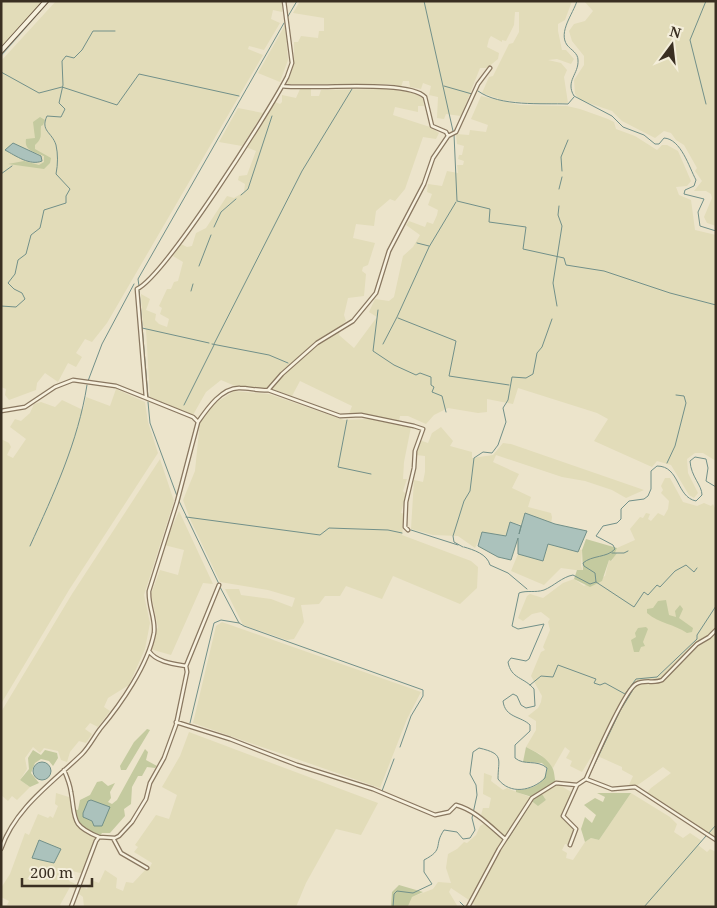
<svg xmlns="http://www.w3.org/2000/svg" width="717" height="908" font-family="'Noto Serif',serif">
	<rect width="100%" height="100%" fill="#ece4cb"/>
	<!-- farmland -->
	<path fill="#e2dcb9" d="M1,1h42l-42,46z
		M56,1h226v11l-9,-2 -2,9 9,4 -16,27 -15,-4 -1,3 15,6 -156,268 -15,19 -7,-3 -9,14 6,4 -6,10 -8,-4 -10,19 -13,-9 -8,10 -1,7 -27,10 -4,-5 1,-6 -5,-2v-326z
		M300,1h272l-7,19 -7,4v7l4,19h4l8,9 -3,5 -14,-5 -9,1 13,3 6,7 -3,7 4,26 -29,1 -37,-4 -20,-7 7,-16 4,-1 16,-32 4,-1 6,-11v-20h-4l-1,13 -8,16 -4,-1v2l-11,-6 -2,3 -2,8 12,6 -1,6 -11,9h-7l-19,48 -15,-2 -2,5 -7,-1 1,-21 -9,-2 2,-9 -8,-3 -2,6 -11,-2 -1,-6h-6l-2,6 -11,-3h-103l7,-20v-22h4l3,-6 17,2 1,-7h5v-13l-31,-5z
		M584,1h132v225l-9,-3 -3,-6 8,-19 -1,-4 -5,-3h-12l8,-10 -7,-10 2,-3 -13,-23 -8,-5 -5,-7 -7,-2 -9,7 -33,-17 -10,-10 -32,-11 -5,-6 -1,-14 10,-15v-9l-12,-15 -3,-10 5,-7 11,-3 8,-10z
		M285,25l3,35 -8,22 -22,-9z
		M300,89h11v7h8l2,-6 68,-1 26,4 8,6 1,7h-6v6l-23,-5 -2,8 37,12 9,6 -3,6 -13,-2 -18,52 -10,12 -5,-2 -14,12 -2,15 -18,-2 -3,14 22,5 -7,22 -5,2 -1,4 4,3 -2,22 -16,2 -4,17 2,6 -5,5 -2,9 15,13 23,-31 -8,-5 6,-13 14,2 5,-4 9,-41 10,-9 7,-12 -14,-10 3,-4 16,6 2,-5 6,2 4,-9 1,-5 -10,-5 4,-11 -5,-2 1,-8 14,2 5,-15 11,2 -1,-8h6l1,-4 -6,-2 1,-4h3l2,-9 -7,-2 -1,-10 13,1 1,-5 16,2 2,-7 -17,-6 10,-23 39,9 47,1 13,3 28,10 6,3 2,7 19,7 22,14 5,-5h5l11,6 13,30 -4,5 -11,1 3,8 12,5 4,30 21,5v226l-13,-8h-8l-8,6 1,14 10,20 -4,5 -5,-3 -18,-30 -14,-4 -5,6 -58,-26 14,-22 -11,-6 -79,-25 -5,16 -26,-5v13l-9,1 -30,-5 -14,7 -8,9 -18,-8h-8l-1,5 -50,-7 3,-8 -52,-25 -8,15 -20,-7 -37,-3 -14,-6 -15,12 -13,23 -43,-18 -4,-67 -3,-5 -2,-31 9,5 -4,11 10,4 -1,6 4,4 8,3 2,-8 -9,-5 2,-6 -3,-2 8,-17h4l3,-7 4,-1 5,-19 -10,-6 8,-12 6,3 5,-1 4,-13 10,-5 21,-32 7,2 10,-6 1,-8 -7,-4 1,-4 8,-1 9,-24 -10,-4 26,-41 3,-4 5,2 2,-2v-7l14,3z
		M238,108l25,5 -21,33 -23,-4z
		M116,389l29,13 3,20 10,31 -89,137 -68,114v-265l8,4 2,4 -4,8 6,3 13,-19 -16,-12 5,-8 6,2 9,-8 4,-9 7,-2 14,5 7,-7 21,10 3,-13 24,9z
		M234,391l35,3 75,26 24,-1 43,8 -7,35 -1,17h4l-4,12 3,3 -5,19 4,1 -3,21 69,26 7,6 -1,21 -17,16 -67,-28 -11,23 -36,-13 -6,10h-15l-6,8 -18,1 3,17 -10,17 -7,1 -44,-15 -18,-36h14l2,6 30,4 21,8 3,-9 -27,-8 -48,-8 -30,-63 -7,-19 12,-29 5,-50 11,-15z
		M441,427l12,14 -3,5 22,6v6l21,-3 10,-12 8,1 133,46 -18,8 -14,-8 -27,-9 -23,-4 -66,-22 -3,7 26,12 -7,14 19,9 -3,10 23,6 1,4 -2,14 -40,-9 -4,14 -24,-4 -7,16 -17,-12 -25,-1 -22,-6 3,-49 9,2 2,-10v-16l-9,-1 3,-15 9,3 4,-10z
		M160,459l14,42 -30,94 6,28 -5,26 -16,36 -21,13 -4,9 6,4 -12,16 -8,-4 -5,6 7,5 -6,9 -7,-2 -9,11 -3,10 -6,-2 -3,-9 -14,-3 -4,5 -7,-6 -8,11 2,11 -7,11 10,7 -13,13 -5,-4 -4,5 -7,-6v-83l71,-118z
		M665,478h5l13,24 14,4 7,-3 7,3 2,-2 3,6v325l-4,2 -66,-43 5,-6 20,-15 -8,-6 -28,20h-7l5,-11 -11,-6v-3l-29,-13 -11,18 -12,-6 2,-5 -6,-3 4,-7 -5,-4 -12,21 -13,-14 -14,-7 10,-17v-9l-8,-5 10,-8 3,-6 1,-6 -11,-20 10,-24 4,-2 -2,-3 7,-17 -2,-8 2,-3 -9,-7 -9,2 -9,7 -5,-3 9,-22 3,-2 13,4 20,-15 11,-4 10,7 21,-10 4,-16 3,1 5,-13 18,-8 -5,-11 10,-12 3,1 3,-5 4,1 -2,5 3,2 7,-8 6,3 4,-7 1,-8 -8,-8 2,-3 -2,-4z
		M179,511l34,73 -10,-1 -32,72 -21,-6 8,-22 -7,-33 9,-24 18,5 6,-25 -20,-5z
		M556,543l26,7 -1,16 2,5 -22,-3 -17,17 -33,-14 7,-17 25,7 5,-17z
		M222,622l199,70 -14,27 -27,69 -187,-65 23,-97z
		M189,732l189,71 -17,32 -25,-6 -30,54 -10,24h-212l-1,-10 -5,-4 1,-3 -9,-3 -10,18 2,2 -55,-2 2,-4 -8,-4v-9l9,-14 15,-41 4,2 9,-21 10,4 2,-2 3,2 5,-12 -3,-2 1,-11 16,5 2,21 25,18 -3,4 -12,33 -12,-3 -3,10 18,8 4,-9 8,3 6,-13 12,8 -1,10 7,3 3,-9 7,1 14,-15 2,1 3,-6 -18,-11 4,-5 -3,-2 21,-30 13,4 8,-24 -15,-8 18,-31z
		M484,773l8,3 -1,5 12,9 4,-2 25,10 -2,3 8,4 8,-5 -6,-9 16,-8 17,10 -10,23 13,13 -6,16 -5,-1 -3,6 5,3 -1,5 7,2 12,-18 6,-4 8,2 32,-47 39,24 7,7 -3,8 9,6 7,-5 12,8 -4,4 9,7 3,-3 6,3v55h-240l-4,-5 -21,-14 -2,4 9,15h-53l7,-10 21,-8 5,-7 13,1 -5,-15 2,-14 9,-5 7,-7 3,1 9,-8 4,-9 5,-3 15,11 -19,-19 2,-7h6l2,-10 -8,-4z"/>
	<!-- green -->
	<path fill="#c4ca9f" d="M40,117l5,3 -2,5 -2,1c-1,9 2,12 -6,19v4l16,9 -1,5 -6,6 -36,-5 16,-3 15,4 5,-3v-6c-9,-4 -20,-5 -18,-17l9,-1 -2,-16z
		M586,539l31,9 -2,5h2l-6,8 -2,-1 -7,21 -12,6 -16,-8 3,-9h6l-1,-20z
		M666,600l3,15 7,2 -1,-6 5,-6 3,4 -4,9 14,10 -1,4 -5,1c-13,-9 -27,-9 -40,-20v-4l6,-1 5,-7z
		M646,627l2,2 -5,13 2,4 -4,1 -2,5h-5l-3,-12 5,-3 -1,-4 3,-5z
		M147,729l3,1 -24,40h-5l-1,-4 14,-24z
		M526,747c10,5 20,10 26,20 3,5 2,11 4,16l-16,8 6,9 -8,6 -8,-6 2,-3 -16,-5v-2c15,0 30,-6 31,-22l-5,-5 -19,-1z
		M145,749l3,3 -2,8 11,6 -2,2 -8,-1 -5,9h-4l-6,11 -1,17 -7,5 1,7 -15,17h-8l-3,4 -22,-12 -5,-16 6,1 2,-10 10,-5 7,-13 5,-1 6,5 7,-3 -5,9 1,6 -3,4 4,2 5,-4z
		M33,750l8,5 4,-5 12,3 1,5 -5,8 -4,-5 -8,-2 -6,4 -4,10 8,10 -9,4 -10,-7 9,-11 -1,-11z
		M597,793h34l-32,47 -8,-2 -6,4 -4,-13 4,-12 7,6 4,-8 -12,-10 11,-7 8,4 2,-5z
		M399,885l24,7 -11,5 -4,9 -17,1 1,-15z"/>
	<!-- water -->
	<path fill="#abc2bc" stroke="#729089" d="M13,143l28,13 1,5c-12,5 -26,-5 -37,-11z
		M525,513l30,11 32,7 -9,21 -30,-8 -5,17 -25,-7v-16l-7,22 -13,-3 -20,-11 4,-14 24,4 4,-14 11,4 -2,8z
		M33 771a9 9 0 1 1 18 0a9 9 0 1 1-18 0Z
		M91,800l19,7 -8,19h-8l-2,-5 -9,-4v-4l5,-12z
		M39,840l22,9 -7,14 -22,-5z"/>
	<g fill="none" stroke-linecap="round" stroke-linejoin="round">
		<!-- stream -->
		<path stroke="#729089" stroke-width="1" d="M424,1l29,130
			M577,1c-4,13 -19,31 -10,44 4,5 11,8 11,15 1,14 -13,21 -4,36l38,20 11,11 21,8 11,9h4l5,-6c17,1 25,29 32,42l-2,6 -9,4 -1,4 20,5 -6,13 2,14 16,5
			M287,18l10,-17
			M1,72l38,21 23,-6 55,18 22,-31 100,22
			M444,86l28,8
			M478,91c22,16 64,12 90,13l6,-7
			M706,104l-16,-64 16,-39
			M454,134l3,67 33,8 -1,13 37,5 -3,22 41,9 2,7 38,6 66,22 46,12
			M562,171l-1,-14 7,-17
			M1,174l11,-8
			M559,189l3,-12
			M241,195l7,-6 24,-73
			M214,227l7,-15 15,-13
			M417,243l12,3
			M199,266l12,-31
			M139,286l-1,-7 146,-256
			M139,290l9,107
			M191,291l2,-7
			M1,306l15,1 9,-8 -3,-6 -8,-4 -6,-6 7,-9 3,-14 8,-6 5,-19 9,-7 4,-18 22,-7v-7l4,-7 -14,-15c2,-10 2,-20 0,-29 -4,-13 -16,-14 -9,-29l14,1 4,-8 -6,-6 4,-18 -1,-24 4,-5 8,2 8,-8 11,-19h22
			M557,306l-4,-23 9,-57 -4,-11 1,-9
			M378,310l-5,41 21,14 22,10 4,-2 11,4v8l3,2 -2,5 10,4 4,16
			M398,318l58,23 -7,35 60,9
			M142,328l67,15
			M212,344l57,11 19,8
			M214,344l88,-173 50,-82
			M383,344l14,-27 32,-70 27,-45
			M88,381l14,-37 32,-60
			M148,402l2,21 27,73
			M184,405l30,-60
			M347,420l-9,47 33,7
			M667,463l8,-17 11,-43 -2,-7 -8,-1
			M179,501l40,83
			M186,517l134,18 9,-7 59,2 14,3
			M411,530l47,15
			M30,546c24,-53 48,-104 57,-161
			M463,547l-9,-5 -1,-6 11,-35 6,-10 4,-33 9,-6 9,1 6,-8 8,-23 -3,-14 5,-8 4,-23 14,1 7,-4 4,-21 5,-6 10,-28
			M464,547c10,3 23,7 26,18l18,8 19,16
			M612,553h12l4,-2
			M596,582l38,25 10,-15 4,3 9,-10 3,2 15,-16 11,-6 8,7 3,-4
			M220,587l19,36 5,3 179,64v6l-12,20 -11,31
			M530,685l11,-9 12,1 5,-12 38,14 -2,4 6,2 5,-2 20,11 11,-15 21,-2 40,-38v-4l19,-29
			M190,723l24,-100 7,-3 18,3
			M588,778l32,-67 14,-23
			M382,791l12,-32
			M708,834l8,-9
			M507,840l23,-36
			M460,902l5,5
			M393,907l1,-13 3,-3 16,2 19,-9 -8,-12v-12c21,-11 9,-14 20,-30l13,2 6,7 7,-1 5,-8 -3,-12 5,-23 -1,-10 -6,-11 3,-22 6,-4c26,6 19,11 19,31 12,16 34,12 47,-1l2,-10c-10,-9 -23,-2 -32,-10v-13l15,-14v-6c-9,-9 -25,-7 -27,-24l10,-7 4,2 4,9 5,3 9,-2 -1,-17c-10,-12 -23,-10 -26,-27l3,-4 15,3 3,-2 15,-35 -26,5 -6,-3 7,-33c8,-3 16,0 25,-3 10,-4 18,-13 29,-15l17,9 6,-2 -1,-9 -11,-7 -1,-3c9,-8 24,-5 32,-14l-2,-4 -17,-9 7,-10 14,-3 4,-4v-10l8,-8 15,-2 4,-3 3,-7v-18l6,-5c23,0 19,31 39,35l6,-6c0,-10 -11,-18 -12,-34l5,-4 11,2 2,9 -2,13 10,6
			M644,907l62,-71"/>
		<!-- canal -->
		<path stroke="#abc2bc" stroke-width="2.5" d="M1,55l47,-54"/>
		<defs>
			<path id="street" d="M448,136l8,-4 22,-48 12,-16
				M268,390l72,26 21,-1 53,11 9,3 -8,22 -1,17 -8,34 -1,25 3,3
				M1,411l24,-4 30,-20 18,-7 43,6 30,12
				M198,422c9,-13 24,-35 42,-34 10,0 18,3 28,2l14,-16 35,-31 36,-22 23,-28 13,-42 35,-67 9,-26 15,-22 -2,-4 -14,-6 -7,-29c-17,-18 -115,-7 -143,-11
				M186,666l33,-81
				M176,722l54,17 67,26 76,24 62,26 14,-3 7,-7c19,5 34,21 49,34
				M64,770c3,7 6,15 7,22 5,27 -1,33 28,45
				M586,779c7,-16 39,-89 50,-95 9,-5 18,0 26,-4l35,-36 12,-7 7,-7
				M113,838l8,15 26,15
				M570,845l6,-16 -13,-13 14,-31
				M1,849c14,-41 51,-66 81,-95 7,-7 12,-17 18,-25 21,-25 48,-64 54,-96 2,-14 -6,-27 -5,-42l28,-89 21,-80 -5,-5 -47,-19 -9,-109c28,-13 132,-177 150,-212l5,-14 -8,-62
				M71,907l25,-66 3,-4 16,1 4,-2 13,-14 14,-23 4,-16 14,-25 12,-33 11,-53 -1,-6c-12,-2 -30,-4 -37,-15
				M468,907l31,-58 33,-51 24,-15 21,2 9,-6 26,10 23,-2 81,53"/>
			<path id="secondary" d="M1,51l45,-50"/>
		</defs>
		<!-- street casing -->
		<use href="#street" stroke="#897760" stroke-width="5"/>
		<!-- secondary casing -->
		<use href="#secondary" stroke="#6b5843" stroke-width="6"/>
		<!-- street -->
		<use href="#street" stroke="#f7f1de" stroke-width="2.5"/>
		<!-- secondary -->
		<use href="#secondary" stroke="#f7f1de" stroke-width="4"/>
	</g>
	<!-- border -->
	<rect width="717" height="908" fill="none" stroke="#3a2f22" stroke-width="5"/>
	<!-- north arrow -->
	<g transform="translate(672 45) rotate(15)" stroke="#f4eeda" stroke-width="4" paint-order="stroke">
	<path d="M0-4L9 19L0 12L-9 19Z" fill="#3a2f22"/>
	<text y="-8" font-size="14" font-weight="bold" text-anchor="middle" fill="#3a2f22">N</text>
	</g>
	<!-- scale -->
	<path d="M22 878v8h70v-8" fill="none" stroke="#3a2f22" stroke-width="2.5"/>
	<text x="30" y="878" font-size="15" fill="#3a2f22" stroke="#f4eeda" stroke-width="4" paint-order="stroke">200 m</text>
</svg>
